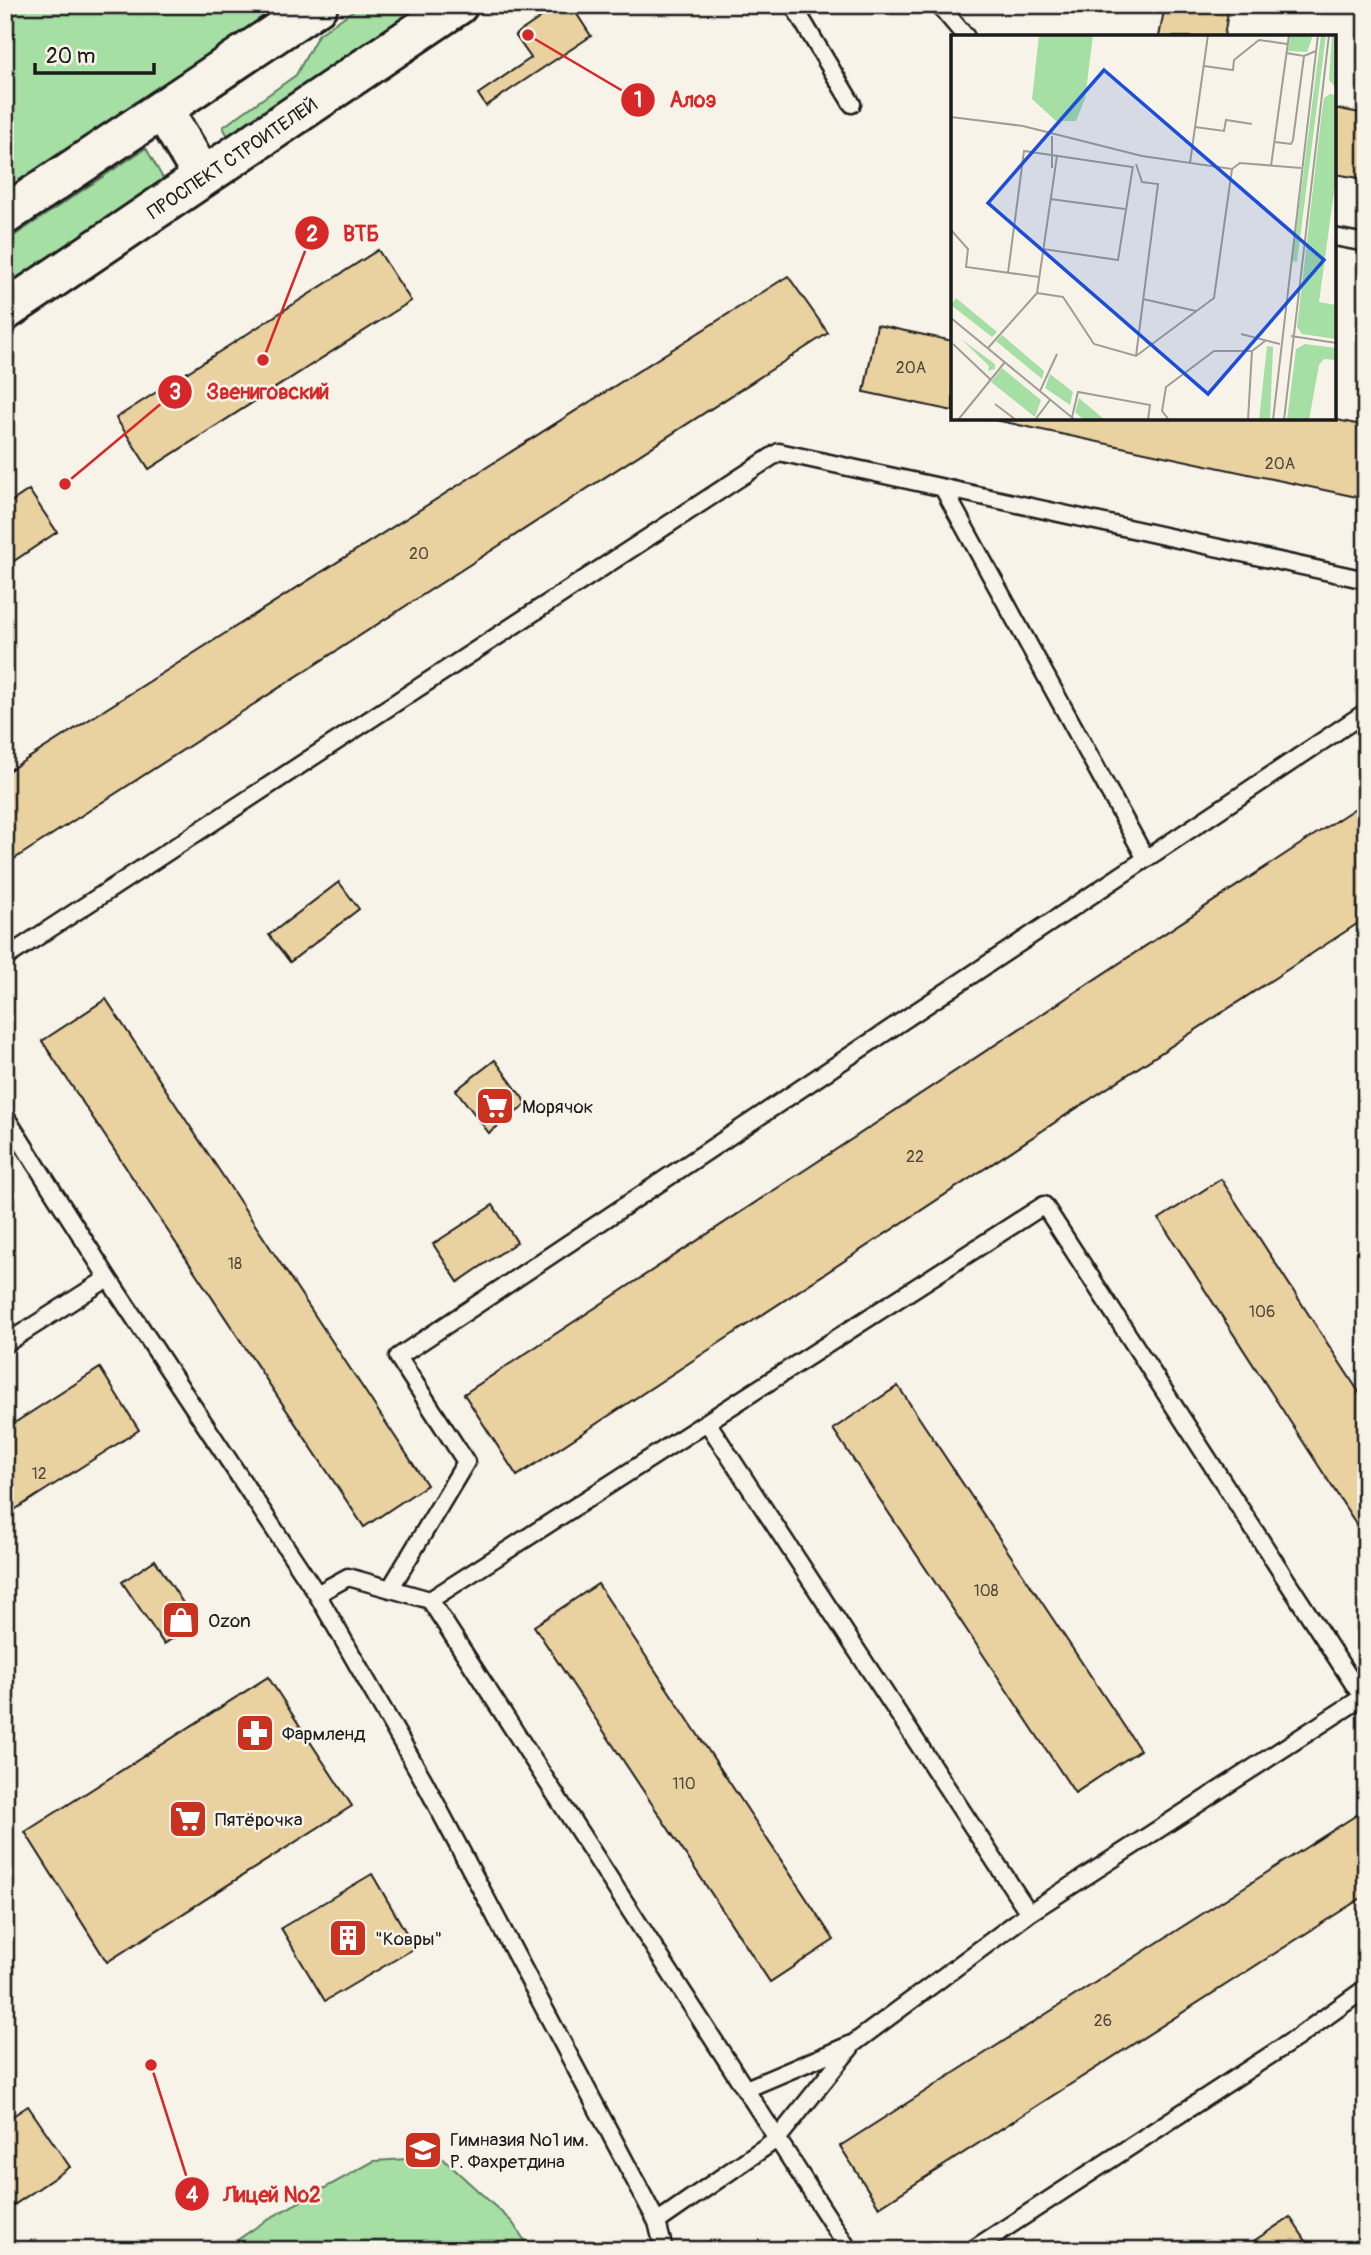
<svg xmlns="http://www.w3.org/2000/svg" width="1371" height="2255" font-family="Pangolin,sans-serif">
	<rect width="100%" height="100%" fill="#f7f3e8"/>
	<filter id="ink" filterUnits="userSpaceOnUse"><feTurbulence type="fractalNoise" baseFrequency=".0143" numOctaves="2"/><feDisplacementMap in="SourceGraphic" scale="14" xChannelSelector="R" yChannelSelector="G"/><feConvolveMatrix kernelMatrix="1 2 1 2 8 2 1 2 1" color-interpolation-filters="sRGB"/></filter>
	<g filter="url(#ink)">
		<!-- green -->
		<path fill="#a5dfa4" stroke="#607e60" stroke-width="2" d="M5,5h277l-277,188z
			M361,5h64l-195,135 -7,-13 73,-52 22,-40z
			M146,148l19,34 -160,106v-46z
			M441,2157l71,65 19,28h-308l45,-31 106,-58z"/>
		<!-- building -->
		<path fill="#ead1a0" stroke="#1c1c1c" stroke-width="2" d="M559,5h12l20,31 -105,70 -8,-12 53,-36 -16,-23z
			M1165,5h64l-5,32h-65z
			M1334,108l32,6v65l-32,-5z
			M378,250l33,51 -262,168 -33,-51z
			M788,276l40,57 -823,532v-92z
			M877,325l76,16v70l-89,-19z
			M986,418h342l38,8v73z
			M29,490l28,42 -52,35v-61z
			M1366,801v117l-849,558 -53,-82z
			M339,882l20,27 -69,53 -21,-27z
			M106,999l321,486 -63,42 -322,-486z
			M495,1060l32,44 -38,29 -33,-43z
			M1221,1179l145,224v136l-207,-320z
			M493,1205l24,37 -59,40 -25,-38z
			M100,1368l39,62 -134,86v-87z
			M898,1386l242,364 -65,43 -242,-364z
			M155,1560l41,63 -32,21 -42,-62z
			M598,1584l236,356 -64,42 -236,-356z
			M268,1677l84,129 -245,156 -82,-130z
			M1366,1809v86l-487,312 -39,-61z
			M372,1874l43,74 -90,53 -44,-73z
			M28,2106l42,61 -65,44v-90z
			M1290,2217l22,33h-72z"/>
		<g fill="none" stroke-linecap="round" stroke-linejoin="round">
			<defs>
				<path id="lane" d="M793,5l59,99
					M939,5l27,32
					M1334,237l32,6
					M943,488l203,371
					M5,958l774,-506 587,128
					M5,1116l103,162 209,316 107,187 233,441 7,28
					M5,1344l103,-66
					M707,1422l322,491
					M390,1589l76,-127 -68,-105 968,-645
					M317,1594l31,-17 82,23 614,-395 318,492
					M430,1600l419,650
					M746,2089l108,-46 175,-130 337,-218
					M657,2222l121,-84 73,-91
					M972,2250l326,-213 68,-49"/>
				<path id="secondary" d="M163,110l40,67
					M5,215l313,-210
					M5,311l453,-306"/>
			</defs>
			<!-- lane casing -->
			<use href="#lane" stroke="#1c1c1c" stroke-width="21"/>
			<!-- secondary casing -->
			<use href="#secondary" stroke="#1c1c1c" stroke-width="44"/>
			<!-- lane -->
			<use href="#lane" stroke="#f7f3e8" stroke-width="16"/>
			<!-- secondary -->
			<use href="#secondary" stroke="#f7f3e8" stroke-width="38"/>
		</g>
	</g>
	<!-- icons -->
	<defs>
		<symbol id="supermarket-square" viewBox="-11 -11 22 22"><rect x="-9" y="-9" width="18" height="18" rx="4" fill="#c8321e" stroke="#f7f3e8"/><path d="M-6-5.5h2.5l.6 2H6L4.5 2H-2.5L-4.4-4H-6ZM-1.5 3.2a1.3 1.3 0 1 0 .1 0ZM3 3.2a1.3 1.3 0 1 0 .1 0Z" fill="#fff"/></symbol>
		<symbol id="shop-square" viewBox="-11 -11 22 22"><rect x="-9" y="-9" width="18" height="18" rx="4" fill="#c8321e" stroke="#f7f3e8"/><path d="M-5-2.5h2.3a2.7 3.5 0 0 1 5.4 0H5L5.5 6h-11ZM-1.5-2.5h3a1.5 2.3 0 0 0-3 0Z" fill="#fff"/></symbol>
		<symbol id="pharmacy-square" viewBox="-11 -11 22 22"><rect x="-9" y="-9" width="18" height="18" rx="4" fill="#c8321e" stroke="#f7f3e8"/><path d="M-2-6h4v4h4v4h-4v4h-4v-4h-4v-4h4Z" fill="#fff"/></symbol>
		<symbol id="building-square" viewBox="-11 -11 22 22"><rect x="-9" y="-9" width="18" height="18" rx="4" fill="#c8321e" stroke="#f7f3e8"/><path d="M-4-6H4V6H1V3H-1V6H-4ZM-2.5-4.3h1.7v1.8h-1.7ZM.8-4.3h1.7v1.8H.8ZM-2.5-1h1.7V.8h-1.7ZM.8-1h1.7V.8H.8Z" fill="#fff"/></symbol>
		<symbol id="school-square" viewBox="-11 -11 22 22"><rect x="-9" y="-9" width="18" height="18" rx="4" fill="#c8321e" stroke="#f7f3e8"/><path d="M0-5L7-2L0 1L-7-2ZM-4 1L0 2.5L4 1V4Q0 6-4 4Z" fill="#fff"/></symbol>
	</defs>
	<g fill-rule="evenodd">
		<use href="#supermarket-square" x="473" y="1084" width="44" height="44"/>
		<use href="#shop-square" x="159" y="1598" width="44" height="44"/>
		<use href="#pharmacy-square" x="233" y="1711" width="44" height="44"/>
		<use href="#supermarket-square" x="166" y="1797" width="44" height="44"/>
		<use href="#building-square" x="326" y="1916" width="44" height="44"/>
		<use href="#school-square" x="401" y="2128" width="44" height="44"/>
	</g>
	<g text-anchor="middle" stroke-width="5" stroke-linejoin="round" paint-order="stroke">
		<!-- number labels -->
		<g font-size="16" fill="#50493d">
			<text x="911" y="373">20А</text>
			<text x="1280" y="469">20А</text>
			<text x="419" y="559">20</text>
			<text x="915" y="1162">22</text>
			<text x="235" y="1269">18</text>
			<text x="1262" y="1317">106</text>
			<text x="39" y="1479">12</text>
			<text x="986" y="1596">108</text>
			<text x="684" y="1789">110</text>
			<text x="1103" y="2026">26</text>
		</g>
		<!-- street labels -->
		<g font-size="19" fill="#1c1c1c" stroke="#f7f3e8">
			<text transform="translate(232 158) rotate(-34)" y="7">ПРОСПЕКТ СТРОИТЕЛЕЙ</text>
		</g>
		<!-- poi labels -->
		<g font-size="19" fill="#1c1c1c" stroke="#f7f3e8" text-anchor="start">
			<text x="522" y="1113">Морячок</text>
			<text x="208" y="1627">Ozon</text>
			<text x="282" y="1740">Фармленд</text>
			<text x="215" y="1826">Пятёрочка</text>
			<text x="375" y="1945">"Ковры"</text>
			<text x="450" y="2146">Гимназия №1 им.<tspan x="450" dy="22">Р. Фахретдина</tspan></text>
		</g>
	</g>
	<!-- overview -->
	<g transform="translate(951 35)">
		<rect width="385" height="385" fill="#f7f3e8"/>
		<path d="M88,0h54l-8,64 -9,22h-20l-24,-22zM339,0h23l-6,17 -19,-1zM370,0h5l-29,227 -5,-1zM381,0h4v53l-7,-8zM379,59l6,1v82l-17,125 17,3v34l-34,-5 -5,-7 25,-216 2,-13zM5,263l41,34 -5,5 -41,-32zM51,300l42,36 -2,8 -46,-38zM10,304l34,25v5l-7,2 1,-5zM354,309l31,4v12l-12,-1 -5,6 -10,55h-22l9,-71zM316,311l6,1 -3,73h-11zM51,333l39,32 -6,17 -44,-35zM99,339l23,18 -3,13 -25,-17zM128,363l26,22h-21l-9,-8z" fill="#a5dfa4"/>
		<path fill="none" stroke="#9f9d96" stroke-width="2" d="M335,18l18,3 12,-5M253,31l29,4 1,-10 25,-20 28,4M0,82l72,9 119,30 90,13 8,-6 61,5M244,92l29,4 2,-11 26,4M101,101v32M324,107l16,2 2,-4 11,-84M239,128l18,-128M320,131l18,-131M99,164l75,10M0,195l17,19 -2,18 73,10M92,214l75,11 15,-94M57,238l16,-122 108,16M86,258l26,4 31,47 42,12 78,-58 18,-129M192,264l53,12M0,283l124,102M290,299l39,10M340,301l45,7M2,309l38,36M37,313l49,-55 20,-137M185,321l22,-172 -16,-2 -6,-18M89,356l17,-37M44,369l21,16M121,382l6,-25 72,13 -2,15M7,385l47,-58M84,385l15,-20M218,385l-7,-9 4,-24 48,-36h38l13,-10M297,385l4,-69M322,385l45,-385M333,385l45,-385"/>
		<path fill="#1d4ed8" fill-opacity="0.15" stroke="#1d4ed8" stroke-width="3.5" d="M153,35l220,190 -116,134 -220,-191z"/>
		<rect width="385" height="385" fill="none" stroke="#1c1c1c" stroke-width="3.5"/>
	</g>
	<!-- callouts -->
	<path fill="none" stroke="#d62828" stroke-width="2.5" d="M528 35L638 100M263 360L312 233M65 484L175 392M151 2065L192 2194"/>
	<g fill="#d62828" stroke="#f7f3e8" stroke-width="2.5">
		<circle cx="528" cy="35" r="7"/>
		<circle cx="263" cy="360" r="7"/>
		<circle cx="65" cy="484" r="7"/>
		<circle cx="151" cy="2065" r="7"/>
		<circle cx="638" cy="100" r="18"/>
		<circle cx="312" cy="233" r="18"/>
		<circle cx="175" cy="392" r="18"/>
		<circle cx="192" cy="2194" r="18"/>
	</g>
	<g font-size="21" text-anchor="middle" font-weight="bold" fill="#fff">
		<text x="638" y="107">1</text>
		<text x="312" y="241">2</text>
		<text x="175" y="399">3</text>
		<text x="192" y="2202">4</text>
	</g>
	<g font-size="21" text-anchor="middle" font-weight="bold" fill="#d62828" stroke="#f7f3e8" stroke-width="5" stroke-linejoin="round" paint-order="stroke">
		<text x="693" y="107">Алоэ</text>
		<text x="361" y="241">ВТБ</text>
		<text x="268" y="399">Звениговский</text>
		<text x="272" y="2202">Лицей №2</text>
	</g>
	<!-- margin -->
	<rect width="1371" height="2255" fill="none" stroke="#f7f3e8" stroke-width="28"/>
	<rect x="14" y="14" width="1343" height="2227" fill="none" stroke="#1c1c1c" stroke-width="2.5" filter="url(#ink)"/>
	<!-- scale -->
	<path d="M35 63v10h119v-10" fill="none" stroke="#1c1c1c" stroke-width="3.5"/>
	<text x="46" y="63" font-size="21" fill="#1c1c1c" stroke="#f7f3e8" stroke-width="5" paint-order="stroke">20 m</text>
</svg>
